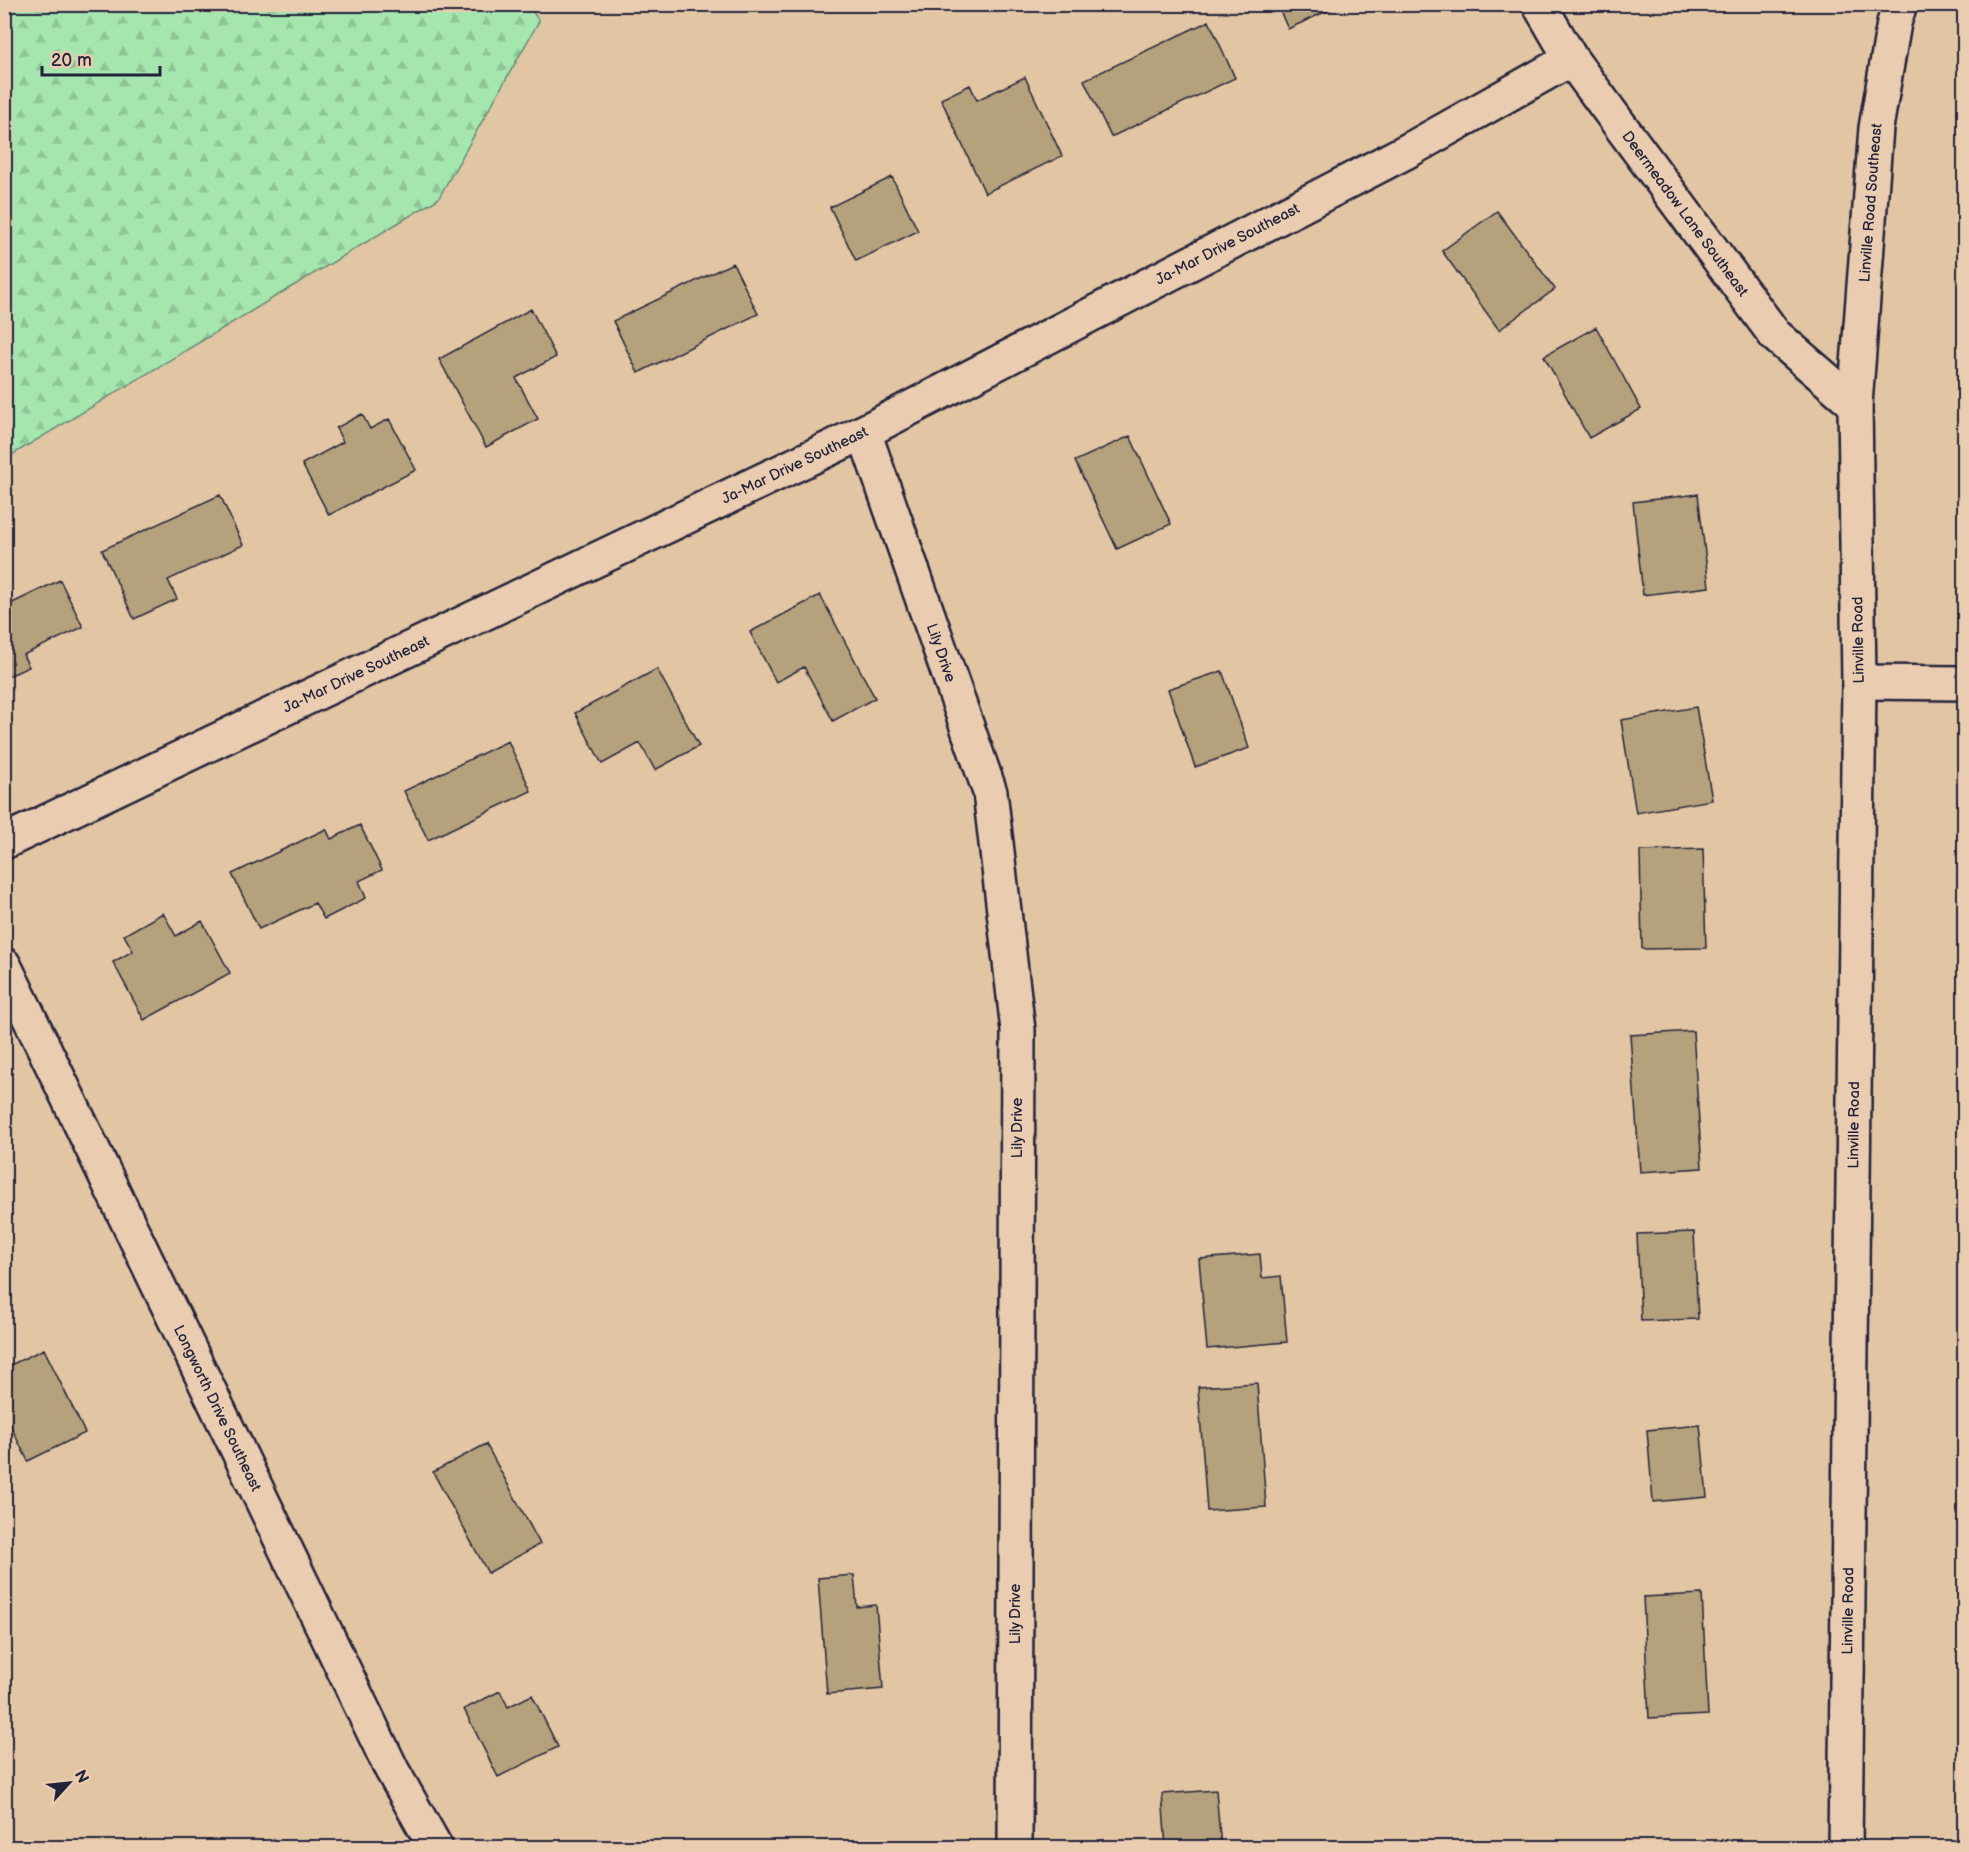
<svg xmlns="http://www.w3.org/2000/svg" width="1969" height="1852" font-family="'Balsamiq Sans',sans-serif">
	<defs>
		<pattern id="forest-firs" width="22" height="20" patternUnits="userSpaceOnUse" patternTransform="scale(1.5)"><rect width="22" height="20" fill="#a5e6af"/><path d="M5 1l3.5 6h-7zM16 11l3.5 6h-7z" fill="#8ec597"/></pattern>
	</defs>
	<rect width="100%" height="100%" fill="#e2c6a4"/>
	<filter id="ink" filterUnits="userSpaceOnUse"><feTurbulence type="fractalNoise" baseFrequency=".0167" numOctaves="2"/><feDisplacementMap in="SourceGraphic" scale="12" xChannelSelector="R" yChannelSelector="G"/><feConvolveMatrix kernelMatrix="1 2 1 2 8 2 1 2 1" color-interpolation-filters="sRGB"/></filter>
	<g filter="url(#ink)">
		<!-- forest -->
		<path fill="url(#forest-firs)" stroke="#648475" stroke-width="1.5" d="M5,4h523l11,17 -101,178 -433,260z"/>
		<!-- building -->
		<path fill="#b5a17c" stroke="#22223b" stroke-width="1.5" d="M1277,4h65l-54,25z
			M1209,21l26,57 -124,59 -27,-57z
			M1025,77l37,79 -77,37 -44,-94 29,-14 7,15z
			M892,177l26,54 -62,30 -26,-54z
			M1497,211l58,78 -56,41 -57,-79z
			M733,263l25,51 -120,59 -25,-52z
			M531,309l25,48 -40,21 22,41 -52,28 -47,-88z
			M1596,327l45,82 -52,29 -45,-82z
			M362,414l8,15 19,-10 27,51 -87,45 -27,-51 41,-22 -7,-14z
			M1130,436l41,88 -54,25 -42,-88z
			M1698,494l11,93 -66,8 -10,-93z
			M220,495l23,50 -75,35 9,19 -43,20 -32,-69z
			M60,580l23,47 -60,28 6,12 -25,11v-71z
			M820,595l55,103 -42,23 -29,-54 -28,15 -26,-50z
			M657,669l42,77 -44,24 -15,-27 -38,21 -27,-51z
			M1222,671l27,77 -54,19 -27,-78z
			M1696,707l16,93 -76,13 -15,-93z
			M508,741l23,50 -103,49 -24,-49z
			M360,825l22,45 -23,11 7,17 -42,21 -9,-16 -56,26 -27,-55 94,-45 5,10z
			M1703,849l3,99 -64,1 -2,-98z
			M163,913l13,23 26,-15 28,52 -86,47 -31,-58 20,-11 -9,-16z
			M1693,1031l9,137 -62,4 -10,-137z
			M1694,1232l4,87 -57,2 -4,-87z
			M1260,1254l2,24 19,-2 6,66 -80,7 -8,-90z
			M44,1349l41,84 -57,28 -24,-48v-45z
			M1257,1383l9,124 -59,4 -9,-124z
			M1700,1425l7,72 -54,5 -6,-72z
			M486,1444l54,100 -52,29 -55,-101z
			M854,1575l3,32 19,-2 7,84 -56,5 -9,-116z
			M1702,1594l6,121 -59,3 -6,-121z
			M500,1691l8,16 24,-12 26,52 -60,30 -34,-68z
			M1216,1790l5,58h-55l-4,-54z"/>
		<g fill="none" stroke-linecap="round" stroke-linejoin="round">
			<defs>
				<g id="street">
					<path id="s1" d="M1539,4l32,55 204,276 80,69"/>
					<path id="s2" d="M864,432l126,360 28,238 -3,818"/>
					<path d="M1859,682l105,1"/>
					<path id="s3" d="M4,842l860,-410 547,-283 160,-90"/>
					<path id="s4" d="M4,965l388,805 44,78"/>
				</g>
				<g id="secondary">
					<path id="s5" d="M1845,1848l14,-1166 -4,-278 21,-276 18,-105 6,-19"/>
				</g>
			</defs>
			<!-- street casing -->
			<use href="#street" stroke="#22223b" stroke-width="38"/>
			<!-- secondary casing -->
			<use href="#secondary" stroke="#22223b" stroke-width="38"/>
			<!-- street -->
			<use href="#street" stroke="#eaccb0" stroke-width="33"/>
			<!-- secondary -->
			<use href="#secondary" stroke="#eaccb0" stroke-width="33"/>
		</g>
	</g>
	<g text-anchor="middle" stroke-width="5" stroke-linejoin="round" paint-order="stroke">
		<!-- street labels -->
		<g font-size="15" fill="#22223b" stroke="#eaccb0">
			<text dy="5" stroke="none"><textPath href="#s5" startOffset="1646">Linville Road Southeast</textPath></text>
			<text dy="5" stroke="none"><textPath href="#s1" startOffset="256">Deermeadow Lane Southeast</textPath></text>
			<text dy="5" stroke="none"><textPath href="#s3" startOffset="1362">Ja-Mar Drive Southeast</textPath></text>
			<text dy="5" stroke="none"><textPath href="#s3" startOffset="876">Ja-Mar Drive Southeast</textPath></text>
			<text transform="translate(1858 640) rotate(-91)" y="5">Linville Road</text>
			<text dy="5" stroke="none"><textPath href="#s2" startOffset="234">Lily Drive</textPath></text>
			<text dy="5" stroke="none"><textPath href="#s3" startOffset="390">Ja-Mar Drive Southeast</textPath></text>
			<text dy="5" stroke="none"><textPath href="#s5" startOffset="723">Linville Road</textPath></text>
			<text transform="translate(1017 1128) rotate(-90)" y="5">Lily Drive</text>
			<text dy="5" stroke="none"><textPath href="#s4" startOffset="492">Longworth Drive Southeast</textPath></text>
			<text dy="5" stroke="none"><textPath href="#s5" startOffset="237">Linville Road</textPath></text>
			<text transform="translate(1015 1614) rotate(-90)" y="5">Lily Drive</text>
		</g>
	</g>
	<!-- margin -->
	<rect width="1969" height="1852" fill="none" stroke="#eaccb0" stroke-width="24"/>
	<rect x="12" y="12" width="1945" height="1828" fill="none" stroke="#22223b" stroke-width="2" filter="url(#ink)"/>
	<!-- north arrow -->
	<g transform="translate(69 1783) rotate(63)" stroke="#eaccb0" stroke-width="4.5" paint-order="stroke">
	<path d="M0-4.5L10 22L0 15L-10 22Z" fill="#22223b"/>
	<text y="-9" font-size="16" font-weight="bold" text-anchor="middle" fill="#22223b">N</text>
	</g>
	<!-- scale -->
	<path d="M42 66v9h118v-9" fill="none" stroke="#22223b" stroke-width="3"/>
	<text x="51" y="66" font-size="18" fill="#22223b" stroke="#eaccb0" stroke-width="4.5" paint-order="stroke">20 m</text>
</svg>
